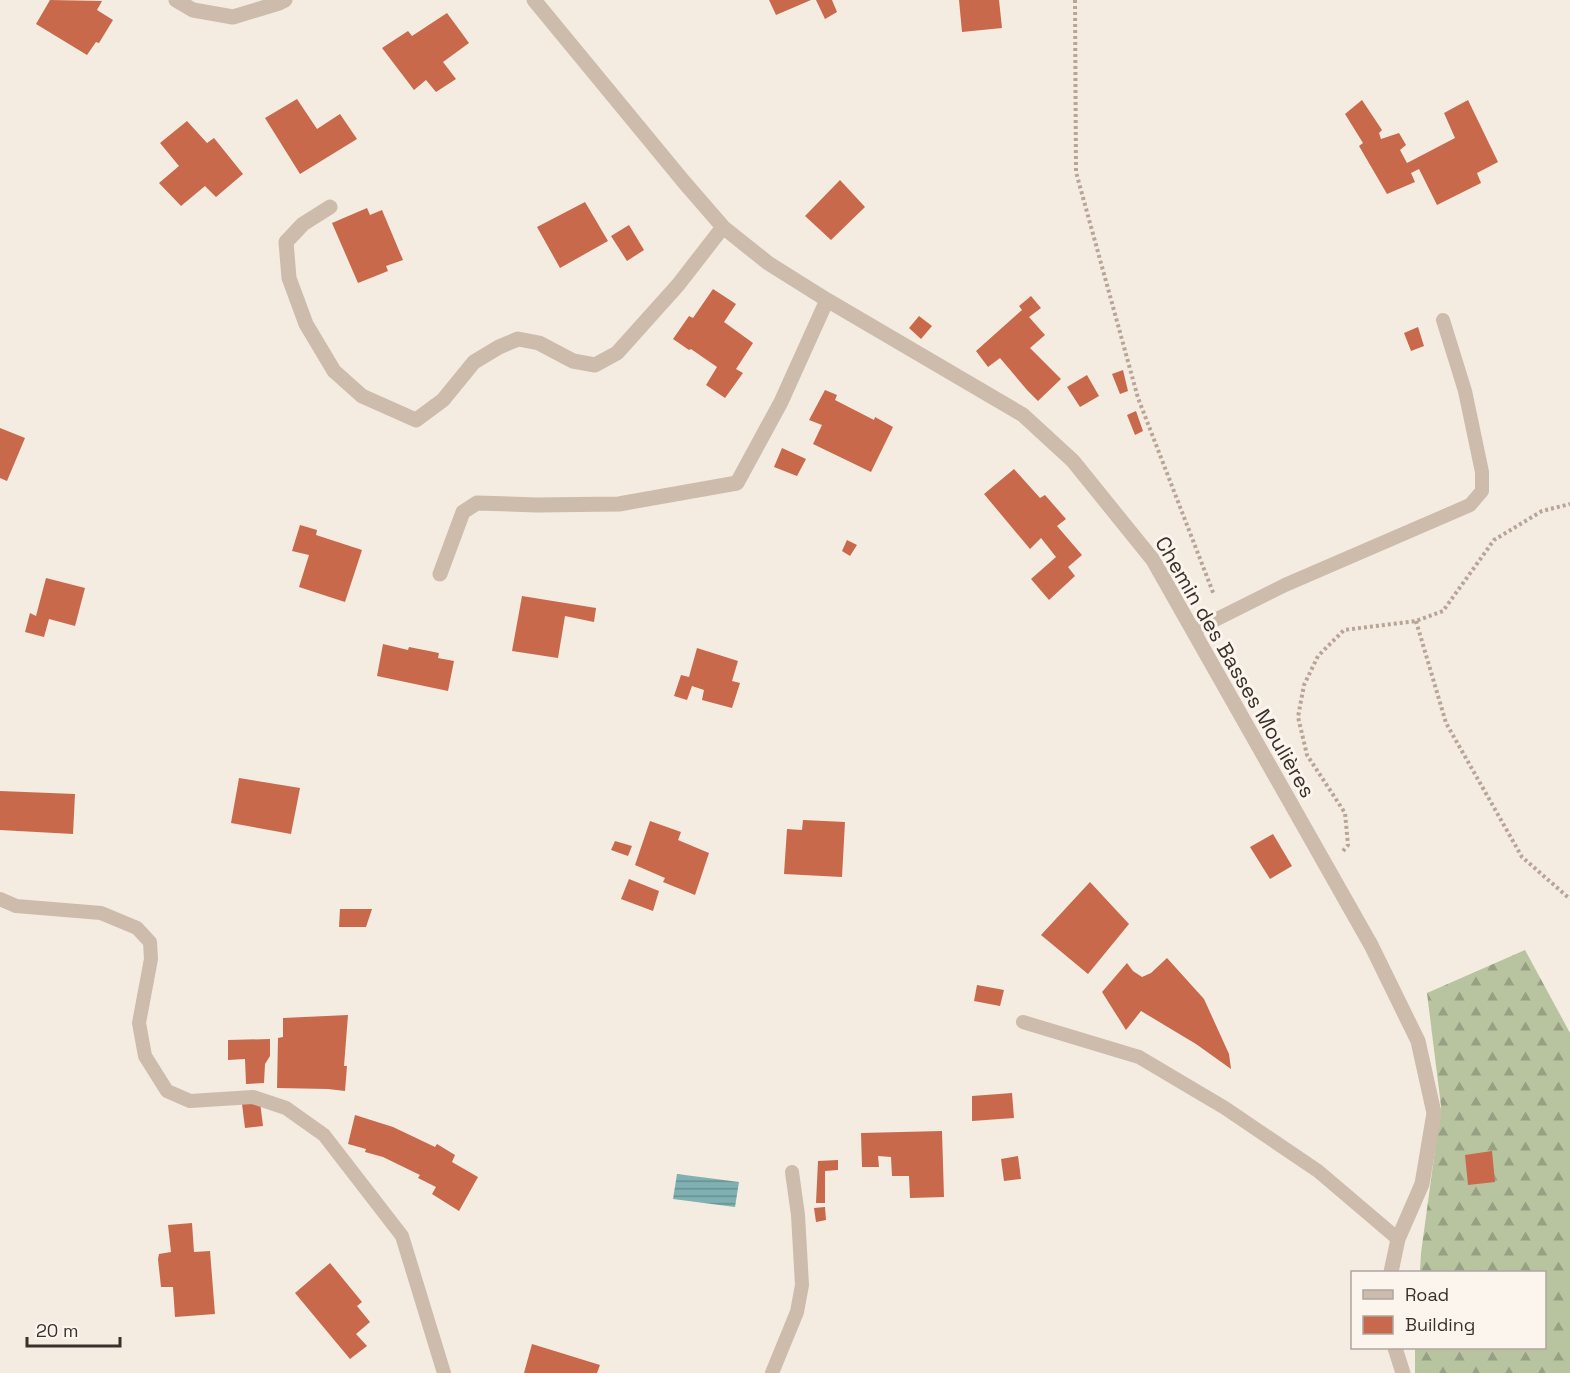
<svg xmlns="http://www.w3.org/2000/svg" width="1570" height="1373" font-family="'Space Grotesk',sans-serif">
	<defs>
		<pattern id="forest-firs" width="22" height="20" patternUnits="userSpaceOnUse" patternTransform="scale(1.5)"><rect width="22" height="20" fill="#b8c4a0"/><path d="M5 1l3.5 6h-7zM16 11l3.5 6h-7z" fill="#97a083"/></pattern>
		<pattern id="water-rules" width="6" height="5" patternUnits="userSpaceOnUse" patternTransform="scale(1.5)"><rect width="6" height="5" fill="#7fb0b2"/><path d="M0 2.5h6" fill="none" stroke="#699091"/></pattern>
	</defs>
	<rect width="100%" height="100%" fill="#f4ebe1"/>
	<!-- forest -->
	<path fill="url(#forest-firs)" d="M1525,950l45,83v340h-155v-25h129v-76h-124l1,-19 20,-147 -14,-113z"/>
	<!-- water -->
	<path fill="url(#water-rules)" d="M677,1174l62,8 -4,25 -62,-8z"/>
	<!-- building -->
	<path fill="#c8694b" d="M50,0l52,1 -5,9 16,10 -14,23 -3,-1 -9,13 -51,-31z
		M769,0h42l-35,15z
		M816,0h16l5,12 -12,7z
		M959,0h40l3,28 -40,4z
		M447,13l22,30 -26,19 13,17 -20,13 -10,-12 -12,10 -32,-42 26,-17 4,5z
		M297,99l20,30 23,-15 17,25 -57,35 -35,-56z
		M1362,100l20,30 -3,3 2,6 18,-6 7,12 -6,5 7,13 48,-25 -11,-25 24,-13 30,62 -21,11 4,10 -44,22 -18,-36 -8,4 4,9 -28,12 -28,-48 4,-3 -18,-29z
		M187,121l20,22 7,-5 29,36 -27,23 -11,-11 -24,20 -22,-23 20,-17 -19,-23z
		M840,180l25,27 -34,33 -26,-24z
		M585,202l23,39 -48,27 -23,-41z
		M367,208l3,7 12,-5 21,50 -17,6 2,5 -30,12 -26,-60z
		M629,225l15,25 -17,11 -16,-25z
		M713,289l23,15 -12,18 29,21 -17,26 7,4 -18,25 -19,-13 11,-18 -26,-18 -2,1 -16,-11 16,-23 4,2z
		M1031,296l10,12 -12,9 16,18 -15,13 31,31 -23,22 -11,-11 -27,-32 -12,9 -12,-16 46,-41 -3,-4z
		M919,316l13,10 -11,13 -12,-11z
		M1418,327l6,19 -13,5 -7,-18z
		M1123,370l5,21 -8,3 -8,-20z
		M1087,375l12,21 -19,11 -13,-20z
		M825,390l12,5 -2,5 39,20 1,-3 18,10 -22,45 -58,-28 9,-19 -13,-5z
		M1136,411l7,20 -8,4 -8,-20z
		M0,428l25,10 -18,43 -7,-3z
		M782,448l24,11 -9,17 -23,-9z
		M1014,469l26,29 5,-3 21,24 -9,7 25,29 -14,12 7,9 -26,24 -18,-21 25,-22 -15,-19 -11,11 -46,-55z
		M300,525l17,5 -1,5 46,15 -17,52 -46,-15 10,-32 -17,-4z
		M847,540l10,5 -7,11 -8,-5z
		M46,578l39,10 -10,38 -26,-7 -5,18 -19,-5 5,-19 6,3z
		M522,596l74,12 -2,14 -29,-6 -7,42 -46,-7z
		M383,644l25,6 1,-3 30,6 -1,5 16,3 -6,30 -71,-15z
		M697,648l41,13 -6,20 8,2 -8,25 -30,-8 2,-10 -12,-4 -5,14 -13,-4 7,-21 8,2z
		M239,778l61,10 -9,46 -60,-11z
		M0,791l75,3 -2,40 -73,-4z
		M803,820l42,2 -3,55 -58,-3 3,-45 15,1z
		M650,821l31,11 -3,8 31,13 -14,42 -32,-13 2,-4 -30,-13z
		M1273,834l19,32 -22,13 -20,-32z
		M615,841l17,5 -4,10 -17,-6z
		M629,879l30,12 -6,20 -32,-12z
		M1090,882l39,42 -41,50 -47,-39z
		M340,909h32l-6,18h-27z
		M1167,958l37,41 25,55 2,15 -35,-25 -55,-33 -15,19 -24,-38 25,-29 6,8 9,6 9,-4z
		M977,985l27,5 -4,16 -26,-5z
		M348,1015l-4,51h3l-2,25 -17,-2 -51,-1 1,-50 5,-1v-19z
		M270,1039v17l-5,8 -1,19 -18,1 -1,-25 -17,1v-20z
		M1012,1093l2,25 -42,3v-25z
		M260,1102l3,24 -18,2 -3,-24z
		M355,1115l38,12 42,20 2,-3 18,11 -3,7 26,15 -19,34 -27,-17 4,-7 -18,-9 2,-3 -37,-18 -18,-5 1,-3 -18,-5z
		M942,1131l2,66 -34,1 -1,-22h-17l-1,-19 -13,-1 1,11h-17l-1,-34z
		M1492,1151l3,31 -27,3 -3,-30z
		M1018,1156l3,23 -17,2 -3,-22z
		M838,1160v10l-13,1v32h-9l2,-42z
		M825,1207l1,13 -10,2 -2,-14z
		M192,1223l2,29 16,-1 5,63 -40,3 -2,-30h-12l-3,-28 1,-5 12,-2 -3,-27z
		M330,1263l32,39 -5,4 13,16 -14,12 11,12 -17,13 -55,-66z
		M532,1344l68,21 -3,8h-73z"/>
	<g fill="none" stroke-linecap="round" stroke-linejoin="round">
		<!-- path -->
		<path stroke="#b9a596" stroke-width="4" stroke-dasharray="3 3" stroke-linecap="butt" d="M1075,0l1,172 62,226 76,197
			M1416,621l30,102 76,134 48,42
			M1343,851l5,-6 -3,-32 -38,-58 -9,-38 6,-32 14,-29 26,-26 72,-9 27,-10 51,-71 48,-29 28,-7"/>
		<!-- service -->
		<path stroke="#cdbbac" stroke-width="14" d="M1193,631l92,-46 185,-80 12,-14v-19l-17,-81 -22,-71
			M0,899l16,7 85,7 36,15 13,14 1,17 -12,64 6,33 22,35 23,10 63,-4 33,11 38,27 78,101 42,137
			M1023,1022l116,35 86,51 93,63 80,68
			M772,1373l25,-61 5,-27 -4,-70 -6,-43"/>
		<!-- minor -->
		<path stroke="#cdbbac" stroke-width="15" d="M176,0l17,10 40,7 46,-14 6,-3
			M534,0l150,182 39,45 45,36 59,37 196,115 50,46 80,99 218,385 47,96 16,72 -12,71 -24,55 -7,33
			M330,207l-27,17 -17,18 3,36 17,46 28,47 28,25 54,24 27,-20 31,-38 25,-15 19,-8 21,4 34,18 22,4 22,-12 61,-68 45,-58
			M440,574l23,-62 14,-9 60,2 82,-1 118,-21 44,-81 46,-102
			M1395,1348l8,25"/>
	</g>
	<g text-anchor="middle" stroke-width="6" stroke-linejoin="round" paint-order="stroke">
		<!-- street labels -->
		<g font-size="21" fill="#3b302b" stroke="#fbf5ee">
			<text transform="translate(1235 667) rotate(60)" y="7">Chemin des Basses Moulières</text>
		</g>
	</g>
	<!-- legend -->
	<rect x="1351" y="1271" width="195" height="78" fill="#fbf5ee" stroke="#aea6a0" stroke-width="1.5"/>
	<rect x="1363" y="1290" width="30" height="9" fill="#cdbbac" stroke="#aea6a0" stroke-width="1.5"/>
	<text x="1405" y="1301" font-size="18" fill="#3b302b">Road</text>
	<rect x="1363" y="1316" width="30" height="18" fill="#c8694b" stroke="#aea6a0" stroke-width="1.5"/>
	<text x="1405" y="1331" font-size="18" fill="#3b302b">Building</text>
	<!-- scale -->
	<path d="M27 1337v9h93v-9" fill="none" stroke="#3b302b" stroke-width="3"/>
	<text x="36" y="1337" font-size="18" fill="#3b302b" stroke="#fbf5ee" stroke-width="4.5" paint-order="stroke">20 m</text>
</svg>
